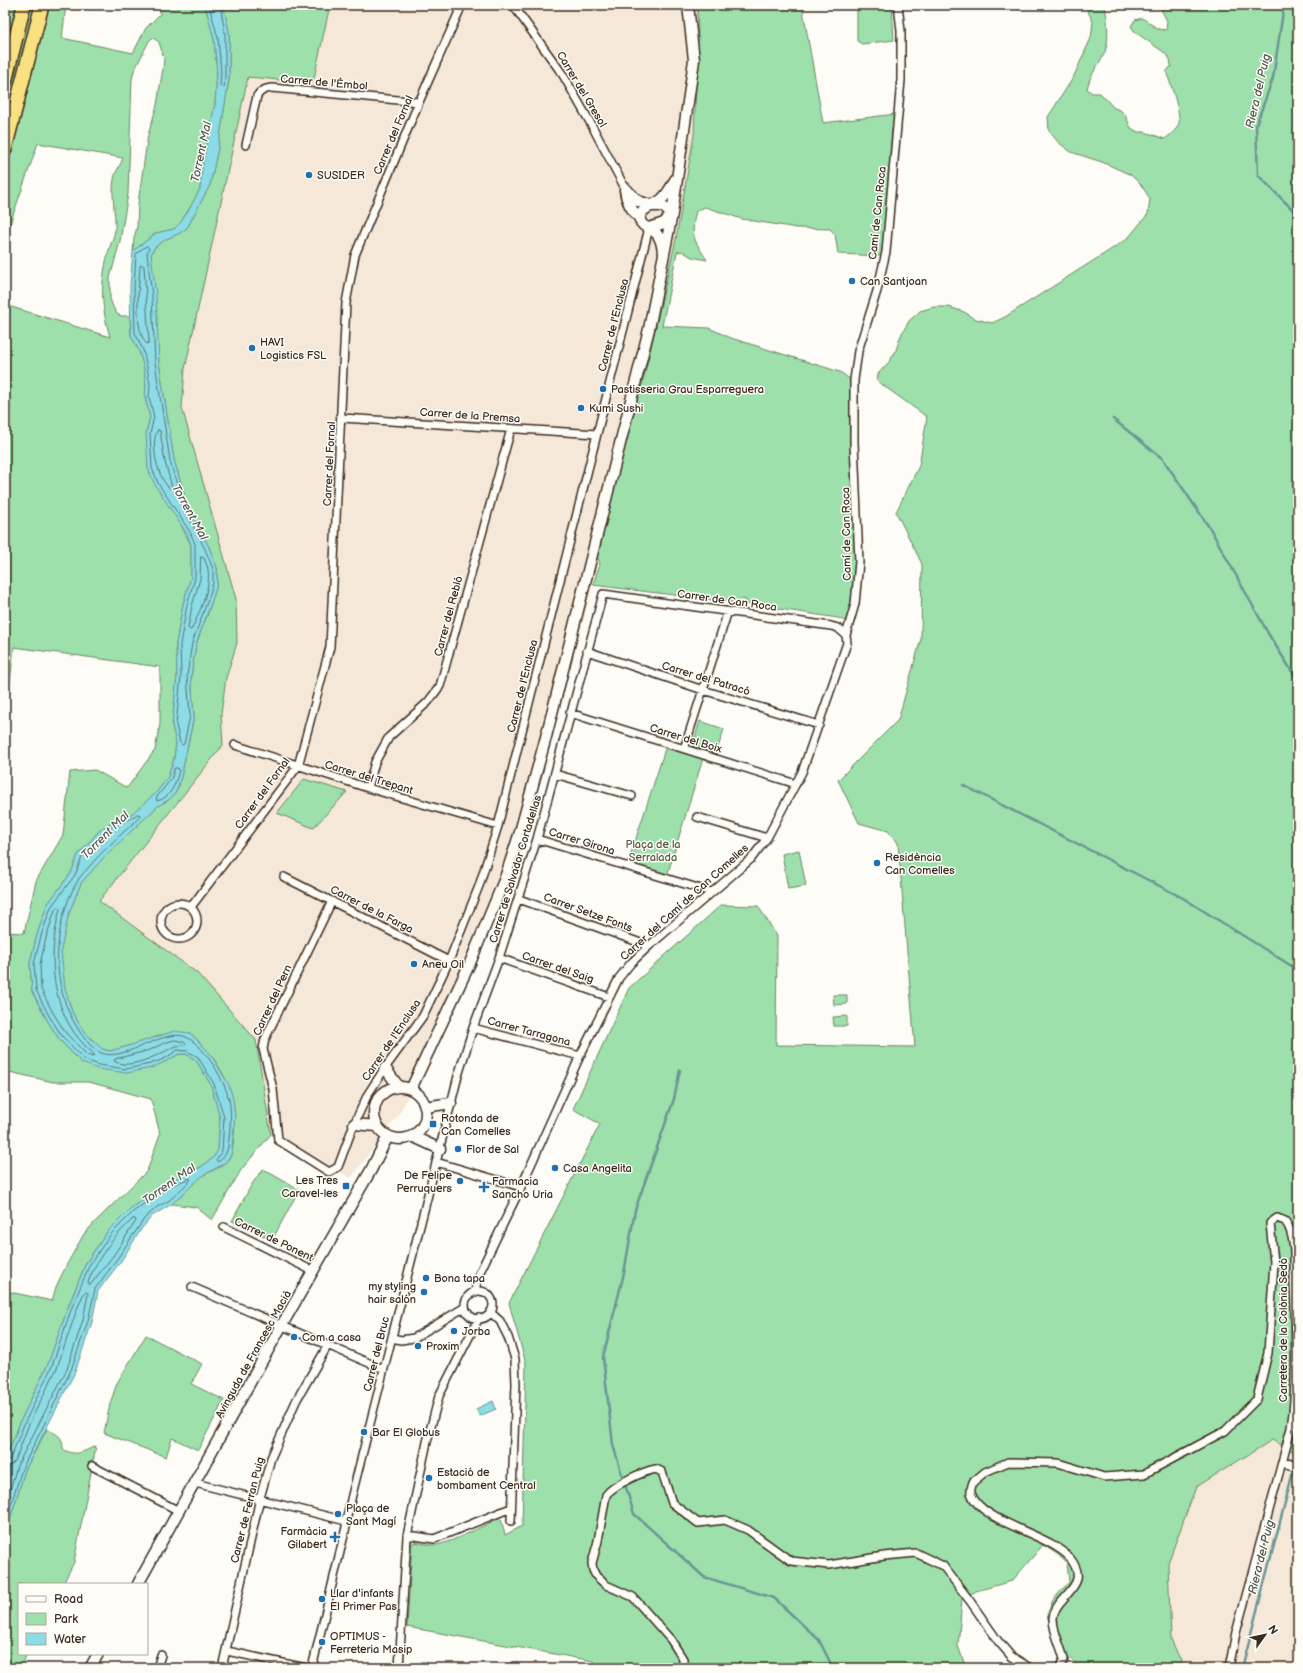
<svg xmlns="http://www.w3.org/2000/svg" width="1303" height="1673" font-family="'Balsamiq Sans',sans-serif">
	<rect width="100%" height="100%" fill="#fdfcf7"/>
	<filter id="ink" filterUnits="userSpaceOnUse"><feTurbulence type="fractalNoise" baseFrequency=".025" numOctaves="2"/><feDisplacementMap in="SourceGraphic" scale="8" xChannelSelector="R" yChannelSelector="G"/><feConvolveMatrix kernelMatrix="1 2 1 2 8 2 1 2 1" color-interpolation-filters="sRGB"/></filter>
	<g filter="url(#ink)">
		<!-- built -->
		<path fill="#f5e8d9" d="M330,5h367l1,26 -4,104 -18,104 -30,130 -42,158 -11,58 -68,254 -125,274 -49,65 -80,-44 -15,-94 -59,-67 -98,-72 124,-156 -2,-31 5,-36 11,-35 -41,-182 -14,-53 3,-39 63,-292 65,6z
			M1272,1440l26,14v214h-114l-13,-29 -3,-76 28,-76z"/>
		<!-- green -->
		<path fill="#9de0ab" stroke="#6c8564" d="M9,5h57l-4,33 71,15 13,-25 14,-14v-9h45l9,34 3,33 -2,32 -13,63 -2,22 -9,17 -10,16 -7,7 -18,4 -23,18 1,-13 3,-11 1,-24 10,-68 9,-30 6,-37 1,-9 -5,-17 -6,-4h-1l-3,3 -15,30 -2,8 -4,115 -8,47 -10,37v21l3,8 4,7 4,2h9l1,19 8,16 5,17 2,17 -1,12 5,20 -4,16 29,80 16,32v32l-8,27 -7,40 1,32 -5,49 4,18 -2,16 -6,18 -12,16 -14,13 -13,10 -16,5 -13,9 -22,25 -7,18 -24,32 -10,30 -7,28 2,29 14,26 13,21 23,24 83,-1 14,-8h7l10,6 15,25 9,33 -2,33 -5,7 -12,9 -38,18 -32,23 -23,23 -14,20 -8,12 -17,42 -21,59 -27,56 -16,41v-170l47,10 4,-14 11,-23 17,-30 12,-13 51,-50 13,-37 -9,-35 -62,-17h-36l-48,-11v-139l19,1 12,-52 27,-46 7,-63 25,-2 32,18 28,-38 5,-26v-57l-146,-20 -9,80v-422l105,32c-9,-31 -10,-52 -2,-84 2,-8 6,-15 7,-23 1,-18 -5,-38 0,-55 2,-6 6,-11 8,-17l-85,-15 -33,95v-212z
			M223,5h107l-17,78 -65,-6 -63,292 -3,39 54,191 1,44 -11,35 -5,36 2,31 -124,156 98,72 59,67 15,94 -30,36 -29,50 -16,-13 -24,-3c9,-9 18,-21 29,-27 8,-6 19,-8 26,-16 6,-7 6,-17 7,-26 4,-43 -13,-74 -44,-102l-30,2 -13,6 -22,6 -15,4 -8,-2 -18,-17 -12,-20 -7,-23 -3,-23 -1,-16 2,-14 6,-23 12,-30 24,-28 53,-49 12,-7 9,-13 15,-70 -3,-39 5,-33 12,-31 9,-29v-16l-8,-21 -21,-40 -14,-47 -15,-97 -8,-109 4,-7 11,-8 12,-5 9,-6 23,-43 8,-37 11,-69v-47z
			M697,5h105l21,118 73,-9 -4,15 -8,110 -3,17 -43,-2 -3,-20 -5,-5 -33,-1 -55,-9 -37,-12 -9,4c-6,25 -2,29 11,49l-15,-3 -10,-6 -5,1 -15,74 47,2 22,10 109,34 11,8 5,185 -7,53 -4,3 -7,-3 -91,-14 -1,-4 -7,-1 -1,4 -145,-18 7,-22 -3,-6 29,-116 20,-72 30,-130 18,-104 4,-104z
			M857,5h35l2,35 -32,4 -5,-3z
			M1085,5h20c2,15 5,33 0,47 -6,13 -15,22 -18,37l5,4h8l14,15 6,2 5,5 6,13 7,4h7l20,7c5,-4 12,-9 14,-16 2,-8 -9,-43 -13,-51l5,-6 -1,-7 -5,-6 -30,-21 -4,-6 4,-6 7,-2 16,11 8,1 1,-9 -8,-16h139v1449l-26,-14 -76,47 -28,76 3,76 13,29h-104l-25,-24 -8,-29 6,-15 16,-18 -2,-19 -10,-9 -14,-9 -31,36 -36,10 -14,8 -4,47 8,22h-365l-8,-7 -186,-34 5,-84c8,-2 16,3 24,2 15,-2 46,-19 62,-26h3l4,16 17,-9 4,-162 -17,-61 91,-179 -27,-15 56,-121 92,-83 37,1 19,30 -1,109 139,2 -17,-204 -10,-12 -29,-8 -21,-43 60,-60 23,-81 1,-75 -26,-52 23,-46 8,-49 -50,-36 1,-7 11,-12 7,-12 5,-15 8,-14 11,-10 14,-4h15l15,5 12,7 16,4 13,-6 113,-72 11,-8 19,-23 2,-15 -8,-13 -11,-11 -29,-13 -31,-10 -13,-10 -9,-11 -1,-14 25,-39 18,-40 2,-16z
			M700,721l24,8 -8,25 -24,-8z
			M667,743l37,12 -38,124 -39,-13z
			M304,779l43,13 -34,36 -36,-15z
			M799,850l7,36 -18,3 -6,-35z
			M833,995h14v9l-13,1z
			M847,1016v10h-13l-1,-9z
			M263,1169l36,21 -27,50 -40,-19 20,-37z
			M146,1335l56,29 -11,20 33,16 -26,50 -26,-12 -6,19 -62,-24 6,-29 7,-21z
			M47,1429c10,6 16,6 16,20 13,8 19,3 33,-3l-22,116 -11,22h-44v70h8l-7,14h-15v-132l20,-66z"/>
		<!-- water -->
		<path fill="#8bdce6" stroke="#6b9596" d="M205,5h18l6,27v47l-11,69 -8,37 -23,43 -9,6 -12,5 -11,8 -4,7 5,41 3,68 15,97 14,47 21,40 8,21v16l-4,14 -17,46 -5,33 3,39 -13,61 -5,15 -6,7 -12,7 -52,49 -25,28 -12,30 -8,37 4,39 7,23 12,20 18,17 8,2 15,-4 49,-16 16,2 20,20 19,32 4,14 2,17 -3,32 -1,7 -5,7 -25,15 -29,27 -20,12 -10,12 -21,33 -23,30 -6,31 -17,50 -50,98 -20,66v-75l16,-41 27,-56 21,-59 17,-42 22,-32 23,-23 32,-23 38,-18 12,-9 5,-8 2,-32 -9,-33 -15,-25 -10,-6h-7l-14,8 -14,6 -24,5 -29,-4 -16,-6 -23,-24 -13,-21 -14,-27 -2,-28 7,-28 10,-30 24,-32 7,-18 22,-25 13,-9 16,-5 27,-23 12,-16 6,-18 2,-16 -4,-18 5,-49 -1,-32 7,-40 8,-27v-32l-4,-11 -32,-49 -7,-16 -2,-36 4,-16 -5,-20 1,-12 -2,-17 -5,-17 -8,-16 -1,-49 3,-35 23,-18 18,-4 7,-7 10,-16 9,-17 2,-22 13,-63 2,-31 -3,-34z
			M493,1401l3,8 -16,7 -4,-7z"/>
		<g fill="none" stroke-linecap="round" stroke-linejoin="round">
			<!-- shore -->
			<path stroke="#5b716e" stroke-width="1" d="M209,5l9,33 3,34 -1,14 2,2 2,-1 1,-8v-46l-5,-28
				M147,246l2,2 -2,6 5,42 3,67 15,98 14,47 21,41 8,20v14l-4,14 -17,46 -5,33 3,40 -6,28 -2,1 -2,-2 -4,-18 5,-49 -1,-31 7,-40 8,-27v-34l-5,-12 -32,-49 -6,-15 -2,-34 4,-17 -5,-20 1,-12 -3,-18 -4,-17 -8,-17 -1,-47 2,-32z
				M142,265l2,1 5,76 -2,2c-14,-12 -8,-60 -7,-78z
				M158,430l2,1 5,31 7,25 -1,2c-13,-7 -22,-48 -13,-59z
				M201,557l3,1c1,4 4,8 4,12 3,19 -9,42 -16,59l-2,1 -2,-2 4,-22 8,-27z
				M175,768h3l1,2c-3,13 -8,28 -22,31l-1,-3 15,-19z
				M138,814l2,1v2c-18,17 -36,32 -52,51 -4,5 -8,8 -11,14 -25,44 -27,104 1,147 5,8 14,20 23,24 24,10 66,-28 87,-15 18,10 37,43 41,62 3,12 1,26 0,39 -1,10 -2,17 -11,23l-2,-2 6,-9 2,-34 -10,-33 -16,-27 -11,-6 -9,-1 -14,9 -14,5 -24,5 -27,-4 -14,-5 -23,-24 -13,-20 -13,-26 -2,-26 7,-28 10,-29 24,-32 7,-18 10,-14 10,-10 13,-8 15,-6z
				M58,907l2,2c-14,50 -9,110 34,145l-1,3 -6,-2 -21,-22 -13,-20 -12,-24 -1,-25 6,-26 9,-28z
				M175,1040l9,2 2,2c-4,2 -8,1 -12,3 -15,7 -44,24 -60,14l1,-2 35,-9 14,-7z
				M133,1219h2l1,2 -23,35 -22,28h-2l-1,-2c9,-24 26,-46 45,-63z
				M5,1461l5,-2 15,-37 27,-56 20,-59 18,-43 21,-30 22,-22 32,-24 25,-10v3l-20,19 -13,7 -13,12 -27,40 -22,30 -7,32 -17,49 -49,99 -17,55
				M5,1466l6,-1 4,-4 14,-37 28,-56 20,-59 7,-16 3,-1 1,2 -5,26 -16,49 -50,97 -12,41"/>
			<!-- stream -->
			<path stroke="#6b9596" stroke-width="2.5" d="M1284,5l-11,73 -17,47 2,50 36,36 4,27
				M1298,287l-4,25 4,8
				M1113,419l50,40 48,71 58,105 29,46
				M963,785l220,113 115,72
				M680,1070l-6,29 -39,111 -11,63 -21,84 10,88 21,69 70,63 70,21 45,42 14,28
				M1295,1463l3,-13
				M1242,1668l52,-200"/>
			<defs>
				<path id="street" d="M513,5l50,70 28,49 34,64
					M246,145l11,-49c4,-6 8,-7 15,-8l147,14
					M342,418l255,16
					M846,635l9,-31 4,-42 -5,-120v-62l4,-29 19,-60 9,-39 15,-172v-49l-3,-26
					M587,651l116,39 116,35
					M570,713l226,71
					M235,745l133,43 130,38
					M684,749l44,-138
					M555,774l77,22
					M368,788l7,-26 14,-25 39,-35 12,-16 71,-257
					M697,817l70,21
					M537,839l174,53
					M284,877l165,84
					M519,899l130,47
					M332,901l-67,138 -2,10 10,40 5,51 51,32 9,-5 16,-43 14,-30 17,-26 38,-52 26,-55 30,-75 19,-60 151,-598
					M161 921a18 18 0 1 1 36 0a18 18 0 1 1-36 0Z
					M191,907l107,-141 32,-119 16,-344 9,-48 64,-153 43,-97
					M499,958l110,39
					M473,1028l107,28
					M436,1162l85,25
					M224,1227l89,44
					M192,1287l191,82
					M465 1305a14 14 0 1 1 28 0a14 14 0 1 1-28 0Z
					M475,1292l3,-16 43,-89 59,-131 39,-78 12,-15 18,-17 102,-87 16,-21 35,-66 45,-129 -1,-8
					M490,1312l10,9 8,16 7,22 1,25 -5,137
					M392,1338l9,2 13,-2 51,-31
					M92,1466l87,45
					M195,1483l151,38
					M407,1536h8l19,3 77,-31
					M227,1651l79,17
					M157,1668l4,-13
					M222,1668l38,-170 11,-40 25,-57 32,-56
					M312,1668l34,-141v-6l6,-26 106,-419 15,-48 26,-70 38,-119 66,-245 228,32 7,2 8,7
					M399,1668l8,-132 20,-94 12,-46 40,-78
					M513,1668l1,-2
					M683,1668v-9l-12,-19 -38,-43 -27,-12 -10,-9 -3,-6 -1,-7 6,-22 8,-46c7,-10 38,-24 50,-26l6,3 10,31 26,20 27,-3 23,10 43,31 38,4 55,-9 32,-3 27,13 27,35 28,40 13,15 19,12
					M1059,1668l5,-9c-3,-13 -11,-26 -11,-41 2,-23 40,-31 17,-60 -19,-24 -90,-35 -99,-65 -1,-3 1,-8 2,-11l12,-10 23,-10 50,1 46,14 40,-3 81,-43 32,-32 11,-46 6,-91 -4,-39 7,-5 8,3c12,15 9,45 9,63 2,43 3,86 -1,129l-2,15 -9,34
					M1229,1668l7,-35 46,-171 5,1"/>
				<path id="secondary" d="M625,188l13,13 15,5h9l10,8 -8,9 -15,5c-4,-1 -8,-4 -9,-8 -3,-11 16,-15 22,-21 6,-5 9,-12 13,-19
					M625,190c1,10 7,22 15,28
					M649,228c10,5 12,12 14,22
					M385,1068l14,19
					M374 1113a26 26 0 1 1 52 0a26 26 0 1 1-52 0Z
					M411,1089l59,-126 35,-85 15,-46 26,-95 103,-408 23,-115 22,-154 -6,-55
					M425,1107l26,-4
					M354,1124l23,2
					M412,1136l28,13
					M1289,1464l9,3
					M138,1584l144,-259 89,-155 17,-34
					M90,1668l8,-14"/>
				<path id="highway" d="M5,82l19,-77
					M5,149l37,-144"/>
			</defs>
			<!-- street casing -->
			<use href="#street" stroke="#3b2a1e" stroke-width="10"/>
			<!-- secondary casing -->
			<use href="#secondary" stroke="#3b2a1e" stroke-width="13"/>
			<!-- highway casing -->
			<use href="#highway" stroke="#3b2a1e" stroke-width="16"/>
			<!-- street -->
			<use href="#street" stroke="#fdfcf7" stroke-width="7"/>
			<!-- secondary -->
			<use href="#secondary" stroke="#fdfcf7" stroke-width="10"/>
			<!-- highway -->
			<use href="#highway" stroke="#f9e181" stroke-width="13"/>
		</g>
	</g>
	<!-- markers -->
	<g fill="#1f6fb2" stroke="#fdfcf7" stroke-width="1.5">
		<circle cx="309" cy="175" r="4"/>
		<circle cx="852" cy="281" r="4"/>
		<circle cx="252" cy="348" r="4"/>
		<circle cx="603" cy="389" r="4"/>
		<circle cx="581" cy="408" r="4"/>
		<circle cx="877" cy="863" r="4"/>
		<circle cx="414" cy="964" r="4"/>
		<rect x="429" y="1120" width="8" height="8" rx="2"/>
		<circle cx="458" cy="1149" r="4"/>
		<circle cx="555" cy="1168" r="4"/>
		<circle cx="460" cy="1181" r="4"/>
		<rect x="342" y="1182" width="8" height="8" rx="2"/>
		<path d="M482 1181h4v4h4v4h-4v4h-4v-4h-4v-4h4z"/>
		<circle cx="426" cy="1278" r="4"/>
		<circle cx="424" cy="1292" r="4"/>
		<circle cx="454" cy="1331" r="4"/>
		<circle cx="294" cy="1337" r="4"/>
		<circle cx="418" cy="1346" r="4"/>
		<circle cx="364" cy="1432" r="4"/>
		<circle cx="429" cy="1478" r="4"/>
		<circle cx="338" cy="1514" r="4"/>
		<path d="M333 1531h4v4h4v4h-4v4h-4v-4h-4v-4h4z"/>
		<circle cx="322" cy="1599" r="4"/>
		<circle cx="322" cy="1642" r="4"/>
	</g>
	<g text-anchor="middle" stroke-width="3" stroke-linejoin="round" paint-order="stroke">
		<!-- street labels -->
		<g font-size="11" fill="#3b2a1e" stroke="#fdfcf7">
			<text transform="translate(324 82) rotate(5)" y="4">Carrer de l'Èmbol</text>
			<text transform="translate(582 89) rotate(59)" y="4">Carrer del Gresol</text>
			<text transform="translate(393 135) rotate(-67)" y="4">Carrer del Fornal</text>
			<text transform="translate(877 213) rotate(-84)" y="4">Camí de Can Roca</text>
			<text transform="translate(613 325) rotate(-76)" y="4">Carrer de l'Enclusa</text>
			<text transform="translate(470 415) rotate(4)" y="4">Carrer de la Premsa</text>
			<text transform="translate(329 464) rotate(-87)" y="4">Carrer del Fornal</text>
			<text transform="translate(846 534) rotate(-91)" y="4">Camí de Can Roca</text>
			<text transform="translate(727 600) rotate(8)" y="4">Carrer de Can Roca</text>
			<text transform="translate(448 616) rotate(-75)" y="4">Carrer del Rebló</text>
			<text transform="translate(706 678) rotate(17)" y="4">Carrer del Patracó</text>
			<text transform="translate(522 686) rotate(-76)" y="4">Carrer de l'Enclusa</text>
			<text transform="translate(686 738) rotate(17)" y="4">Carrer del Boix</text>
			<text transform="translate(369 777) rotate(17)" y="4">Carrer del Trepant</text>
			<text transform="translate(262 793) rotate(-54)" y="4">Carrer del Fornal</text>
			<text transform="translate(582 841) rotate(17)" y="4">Carrer Girona</text>
			<text transform="translate(515 869) rotate(-73)" y="4">Carrer de Salvador Cortadellas</text>
			<text transform="translate(684 902) rotate(-42)" y="4">Carrer del Camí de Can Comelles</text>
			<text transform="translate(372 909) rotate(27)" y="4">Carrer de la Farga</text>
			<text transform="translate(588 912) rotate(20)" y="4">Carrer Setze Fonts</text>
			<text transform="translate(558 967) rotate(19)" y="4">Carrer del Saig</text>
			<text transform="translate(272 1000) rotate(-65)" y="4">Carrer del Pern</text>
			<text transform="translate(529 1031) rotate(15)" y="4">Carrer Tarragona</text>
			<text transform="translate(391 1040) rotate(-56)" y="4">Carrer de l'Enclusa</text>
			<text transform="translate(274 1239) rotate(26)" y="4">Carrer de Ponent</text>
			<text transform="translate(1283 1330) rotate(-90)" y="4">Carretera de la Colònia Sedó</text>
			<text transform="translate(253 1354) rotate(-61)" y="4">Avinguda de Francesc Macià</text>
			<text transform="translate(376 1354) rotate(-76)" y="4">Carrer del Bruc</text>
			<text transform="translate(247 1510) rotate(-76)" y="4">Carrer de Ferran Puig</text>
		</g>
		<!-- poi labels -->
		<g font-size="11" fill="#3b2a1e" stroke="#fdfcf7" text-anchor="start">
			<text x="317" y="179">SUSIDER</text>
			<text x="860" y="285">Can Santjoan</text>
			<text x="260" y="346">HAVI<tspan x="260" dy="13">Logistics FSL</tspan></text>
			<text x="611" y="393">Pastisseria Grau Esparreguera</text>
			<text x="589" y="412">Kumi Sushi</text>
			<text x="885" y="861">Residència<tspan x="885" dy="13">Can Comelles</tspan></text>
			<text x="422" y="968">Aneu Oil</text>
			<text x="441" y="1122">Rotonda de<tspan x="441" dy="13">Can Comelles</tspan></text>
			<text x="466" y="1153">Flor de Sal</text>
			<text x="563" y="1172">Casa Angelita</text>
			<text x="452" y="1179" text-anchor="end">De Felipe<tspan x="452" dy="13">Perruquers</tspan></text>
			<text x="338" y="1184" text-anchor="end">Les Tres<tspan x="338" dy="13">Caravel-les</tspan></text>
			<text x="492" y="1185">Farmacia<tspan x="492" dy="13">Sancho Uria</tspan></text>
			<text x="434" y="1282">Bona tapa</text>
			<text x="416" y="1290" text-anchor="end">my styling<tspan x="416" dy="13">hair salón</tspan></text>
			<text x="462" y="1335">Jorba</text>
			<text x="302" y="1341">Com a casa</text>
			<text x="426" y="1350">Proxim</text>
			<text x="372" y="1436">Bar El Globus</text>
			<text x="437" y="1476">Estació de<tspan x="437" dy="13">bombament Central</tspan></text>
			<text x="346" y="1512">Plaça de<tspan x="346" dy="13">Sant Magí</tspan></text>
			<text x="327" y="1535" text-anchor="end">Farmàcia<tspan x="327" dy="13">Gilabert</tspan></text>
			<text x="330" y="1597">Llar d'infants<tspan x="330" dy="13">El Primer Pas</tspan></text>
			<text x="330" y="1640">OPTIMUS -<tspan x="330" dy="13">Ferreteria Masip</tspan></text>
		</g>
		<!-- park labels -->
		<g font-size="11" fill="#545841" stroke="#fdfcf7">
			<text x="653" y="848">Plaça de la<tspan x="653" dy="13">Serralada</tspan></text>
		</g>
		<!-- water labels -->
		<g font-size="12" font-style="italic" fill="#4f5650" stroke="#fdfcf7">
			<text transform="translate(1258 91) rotate(-77)" y="4">Riera del Puig</text>
			<text transform="translate(201 152) rotate(-78)" y="4">Torrent Mal</text>
			<text transform="translate(190 512) rotate(61)" y="4">Torrent Mal</text>
			<text transform="translate(105 835) rotate(-45)" y="4">Torrent Mal</text>
			<text transform="translate(169 1184) rotate(-35)" y="4">Torrent Mal</text>
			<text transform="translate(1261 1557) rotate(-76)" y="4">Riera del Puig</text>
		</g>
	</g>
	<!-- margin -->
	<rect width="1303" height="1673" fill="none" stroke="#fdfcf7" stroke-width="20"/>
	<rect x="10" y="10" width="1283" height="1653" fill="none" stroke="#3b2a1e" stroke-width="1.5" filter="url(#ink)"/>
	<!-- legend -->
	<rect x="18" y="1583" width="130" height="72" fill="#fdfcf7" stroke="#afa8a0"/>
	<rect x="26" y="1596" width="20" height="6" fill="#fdfcf7" stroke="#afa8a0"/>
	<text x="54" y="1603" font-size="12" fill="#3b2a1e">Road</text>
	<rect x="26" y="1613" width="20" height="12" fill="#9de0ab" stroke="#afa8a0"/>
	<text x="54" y="1623" font-size="12" fill="#3b2a1e">Park</text>
	<rect x="26" y="1633" width="20" height="12" fill="#8bdce6" stroke="#afa8a0"/>
	<text x="54" y="1643" font-size="12" fill="#3b2a1e">Water</text>
	<!-- north arrow -->
	<g transform="translate(1265 1635) rotate(57)" stroke="#fdfcf7" stroke-width="3" paint-order="stroke">
	<path d="M0-3L7 15L0 10L-7 15Z" fill="#3b2a1e"/>
	<text y="-6" font-size="11" font-weight="bold" text-anchor="middle" fill="#3b2a1e">N</text>
	</g>
</svg>
